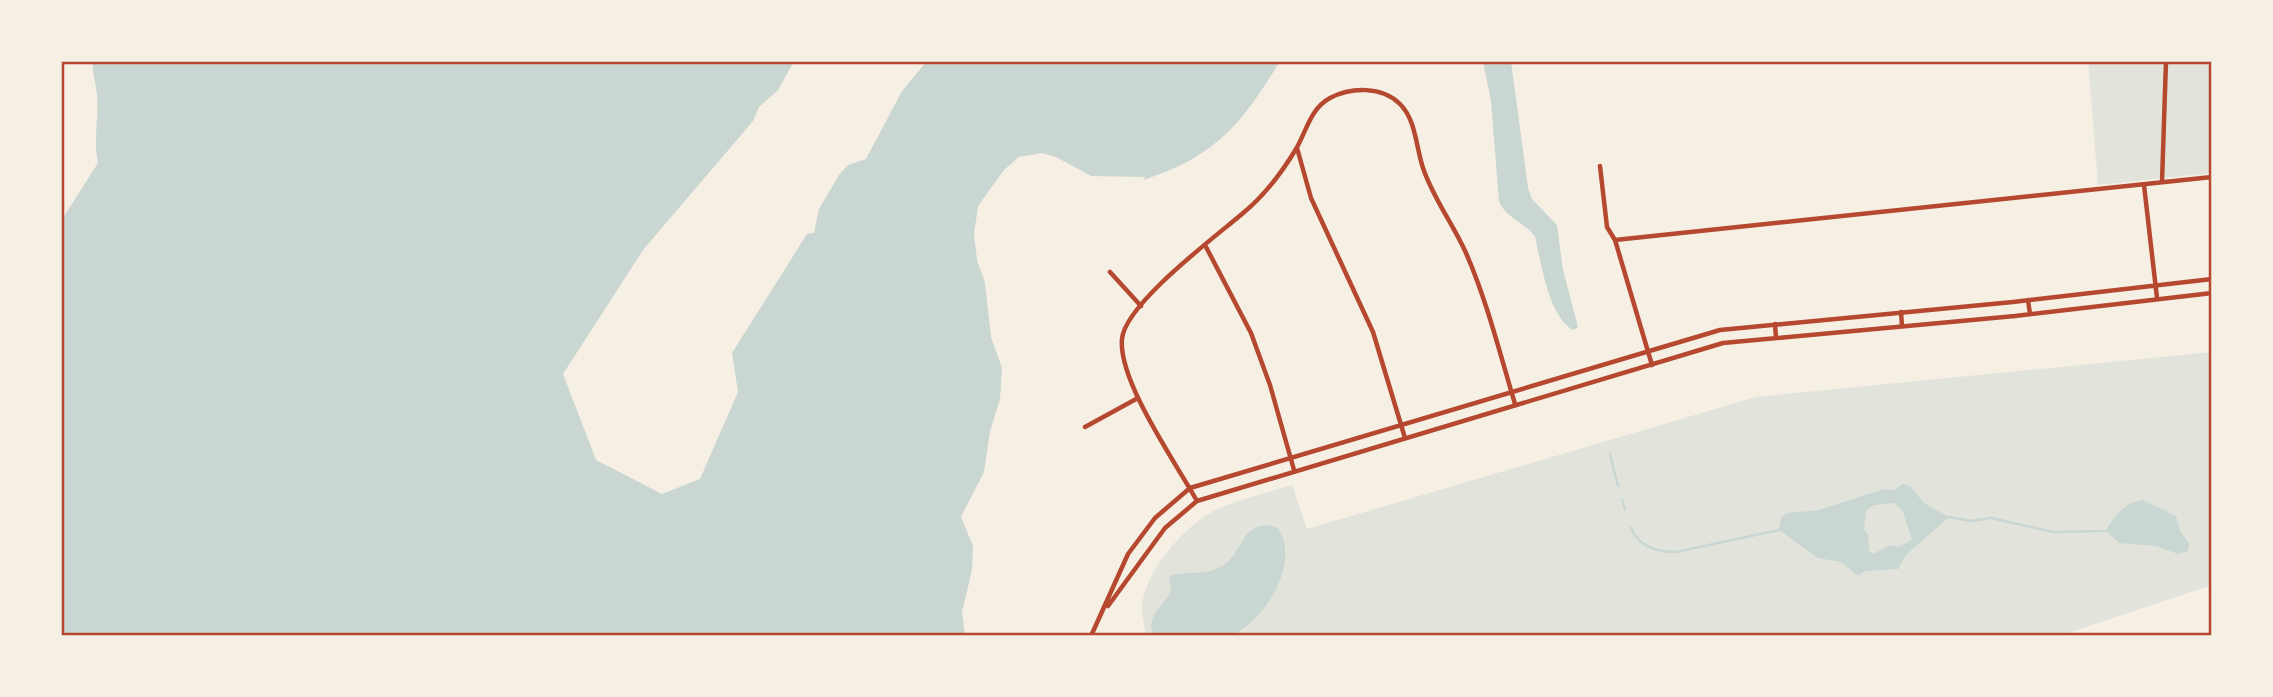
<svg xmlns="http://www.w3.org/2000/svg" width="2273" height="697" font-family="Signika,sans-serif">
	<rect width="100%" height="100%" fill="#f6efe4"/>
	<!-- green -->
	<path fill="#e2e4dc" d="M2088,61h124v112l-114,12z
		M2212,352v233l-153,51h-913c-1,-9 -4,-19 -4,-27 1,-36 42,-83 72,-98 24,-12 53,-18 78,-26l15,44 449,-132z"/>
	<!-- water -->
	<path fill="#c9d6d2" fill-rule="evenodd" d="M93,61h701l-16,29 -19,17 -6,14 -110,129 -80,124 33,86 66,34 38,-15 38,-87 -6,-39 75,-119 7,-1 5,-24 20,-34 9,-10 18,-6 36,-68 25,-30h353c-39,64 -63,94 -136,119l1,-3 -54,-1 -35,-19 -14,-4 -23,4 -15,13 -26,36 -4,28 3,26 8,23 6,54 11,31 -2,31 -10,32 -6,41 -23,45 12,29 -1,24 -10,42 3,24h-904v-415l37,-58c-5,-23 1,-45 -1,-68 -1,-12 -5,-21 -4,-34z
		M1483,61h28l17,127 4,11 25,26 6,45 15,57 -5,3c-24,-13 -32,-67 -38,-93 -10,-15 -27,-17 -36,-35l-8,-101z
		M1903,484l7,2 14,17 25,14 -43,38 -8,14 -33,2 -7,5 -17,-14 -23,-4 -39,-28 2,-12 6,-5 32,-3 65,-21 10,1zM1895,503l8,9 9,28 -14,7 -8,-2 -17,9 -4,-3 -1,-16 -4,-5 2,-19 8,-6z
		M2143,500l33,16 4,15 9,12 -1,8 -10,3 -22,-8 -37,-3 -13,-12c8,-16 19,-29 37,-31z
		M1267,525l11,3c23,34 -13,95 -49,108 -12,4 -60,0 -76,0 -7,-21 9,-28 18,-45l-2,-15c18,-6 37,1 55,-11 19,-13 16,-38 43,-40z"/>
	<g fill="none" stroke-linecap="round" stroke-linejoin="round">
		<!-- stream -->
		<path stroke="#c9d6d2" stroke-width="2.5" d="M1610,454l8,32
			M1622,500l3,9
			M1949,517l22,4 20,-3 62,14 53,-1
			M1631,528c8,19 26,24 45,24l103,-22"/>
		<!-- minor -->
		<path stroke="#b5482f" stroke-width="4.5" d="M1297,148l14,50 62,134 32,106
			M1600,166l7,61 8,13 37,125
			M2162,182l4,-121
			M2144,185l13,113
			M1615,240l597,-63
			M1205,245l46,88 19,52 24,85
			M1110,272l31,34
			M2028,300l2,14
			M1901,312l1,14
			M1775,324l1,14
			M1085,427l53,-29
			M1197,501c-21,-38 -79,-120 -75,-162 3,-35 93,-102 120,-125 22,-18 39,-40 54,-65 11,-19 14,-40 34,-51 21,-11 52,-12 70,6 16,16 16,43 23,64 10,30 30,56 43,85 21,48 34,101 49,151
			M1108,606l57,-78 32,-27 526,-158 292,-27 197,-23
			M1091,636l37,-82 27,-36 35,-30 530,-158 293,-28 199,-23"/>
	</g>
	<!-- border -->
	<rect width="2273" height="697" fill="none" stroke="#f6efe4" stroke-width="126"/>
	<rect x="63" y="63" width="2147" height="571" fill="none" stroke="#b5482f" stroke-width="2.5"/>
</svg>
